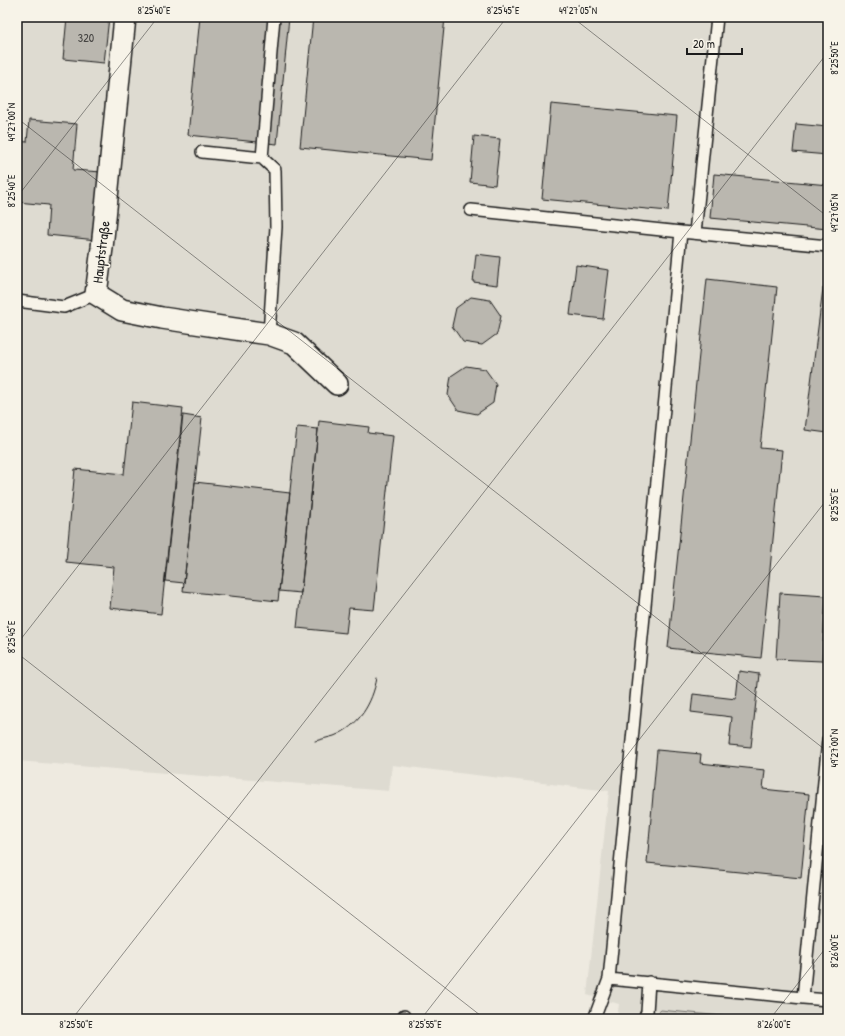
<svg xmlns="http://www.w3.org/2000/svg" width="845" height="1036" font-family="'Patrick Hand',sans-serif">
	<rect width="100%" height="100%" fill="#eeeae0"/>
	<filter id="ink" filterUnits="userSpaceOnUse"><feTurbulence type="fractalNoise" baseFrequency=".025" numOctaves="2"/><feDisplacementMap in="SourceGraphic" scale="8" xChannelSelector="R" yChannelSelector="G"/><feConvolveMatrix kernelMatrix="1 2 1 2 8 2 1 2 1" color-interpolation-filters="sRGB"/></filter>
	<g filter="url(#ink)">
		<!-- built -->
		<path fill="#dedbd1" d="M17,17h811v1002h-211l2,-15 -32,-9 22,-204 -217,-26 -3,26 -372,-30z"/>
		<!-- green -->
		<path fill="#cfccc3" stroke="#767470" d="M661,1010l9,1 84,8h-102l1,-2z"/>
		<!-- building -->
		<path fill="#bab7af" stroke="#1c1c1c" d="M67,17h42l-5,46 -41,-4z
			M200,17h89l-12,127 -89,-9z
			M313,17h132l-14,143 -131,-13z
			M551,104l126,12 -9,95 -126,-12z
			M29,120l48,4 -4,46 29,2 -5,68 -50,-5 2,-30 -32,-3v-61l10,1z
			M796,124l32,3v28l-35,-3z
			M474,136l26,3 -5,46 -25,-3z
			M714,174l114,11v44l-118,-11z
			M476,254l24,3 -3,28 -24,-3z
			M576,265l33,5 -6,49 -33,-4z
			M707,279l70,8 -17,161 22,2 -21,208 -93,-10z
			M823,288l5,1v144l-23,-3z
			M471,297l19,3 11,16 -4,18 -15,11 -19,-3 -11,-16 4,-18z
			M466,366l19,3 11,15 -3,19 -16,11 -19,-4 -10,-15 3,-19z
			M132,402l51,6 -22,206 -51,-6 4,-41 -48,-5 9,-93 49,5z
			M183,415l19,3 -18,165 -19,-2z
			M319,421l50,6 -1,6 25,3 -19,174 -25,-2 -3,25 -49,-5z
			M297,427l21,2 -17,164 -22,-2z
			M195,482l95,11 -12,108 -95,-10z
			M780,593l46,3 -4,65 -46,-2z
			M739,671l20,3 -8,73 -22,-2 3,-28 -41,-5 2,-18 43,5z
			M657,750l44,4 -1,9 65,7 -2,19 46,5 -8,84 -154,-15z"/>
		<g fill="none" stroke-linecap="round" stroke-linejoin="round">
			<defs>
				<path id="lane" d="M202,152l60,6 13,12 1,57 -7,107
					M262,158l12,-141
					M471,210l210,22
					M695,233l22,-216
					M17,301l47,6 32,-13
					M828,740l-25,258 25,2
					M609,979l194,19
					M404,1019v-3
					M594,1019l15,-40 72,-747 147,14
					M644,1019l3,-7 2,-30"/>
				<path id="street" d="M125,17l-23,231 -6,46 26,16 40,8 107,16 25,9 43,41"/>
			</defs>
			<!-- lane casing -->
			<use href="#lane" stroke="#1c1c1c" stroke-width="14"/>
			<!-- street casing -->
			<use href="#street" stroke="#1c1c1c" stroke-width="24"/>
			<!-- lane -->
			<use href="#lane" stroke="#f7f3e8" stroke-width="11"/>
			<!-- street -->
			<use href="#street" stroke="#f7f3e8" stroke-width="21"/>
			<!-- tram -->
			<path stroke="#1c1c1c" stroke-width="1" d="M315,741c6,-2 13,-3 19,-5 25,-10 38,-32 43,-58"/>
		</g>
	</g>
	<!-- ticks -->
	<path fill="none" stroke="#1c1c1c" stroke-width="1" stroke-opacity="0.45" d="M572,17l256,200M17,118l811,634M17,197l141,-180M17,644l490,-627M17,653l468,366M72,1019l756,-967M421,1019l407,-521M770,1019l58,-74"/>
	<g text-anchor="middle" stroke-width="3.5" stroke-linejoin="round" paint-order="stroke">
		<!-- number labels -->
		<g font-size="12" fill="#444341">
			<text x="86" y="42">320</text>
		</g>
		<!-- street labels -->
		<g font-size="14" fill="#1c1c1c" stroke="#f7f3e8">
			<text transform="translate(101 252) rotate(-83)" y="5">Hauptstraße</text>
		</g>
	</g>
	<!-- margin -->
	<rect width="845" height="1036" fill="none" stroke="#f7f3e8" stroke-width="44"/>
	<!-- scale -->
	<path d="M687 48v6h55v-6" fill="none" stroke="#1c1c1c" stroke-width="2"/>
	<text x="693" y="48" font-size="12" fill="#1c1c1c" stroke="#f7f3e8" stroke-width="3" paint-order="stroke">20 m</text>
	<rect x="22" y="22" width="801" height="992" fill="none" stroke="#1c1c1c" stroke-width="1.5"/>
	<g font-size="10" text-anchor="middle" fill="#1c1c1c">
		<text x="154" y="14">8°25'40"E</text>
		<text x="503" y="14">8°25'45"E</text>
		<text x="578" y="14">49°27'05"N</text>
		<text transform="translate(834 58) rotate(-90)" y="4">8°25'50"E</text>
		<text transform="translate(11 122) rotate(-90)" y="4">49°27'00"N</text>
		<text transform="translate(11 191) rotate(-90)" y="4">8°25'40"E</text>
		<text transform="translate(834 213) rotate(-90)" y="4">49°27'05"N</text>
		<text transform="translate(834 505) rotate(-90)" y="4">8°25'55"E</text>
		<text transform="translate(11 637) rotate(-90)" y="4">8°25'45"E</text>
		<text transform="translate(834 748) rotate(-90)" y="4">49°27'00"N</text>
		<text transform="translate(834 951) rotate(-90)" y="4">8°26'00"E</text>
		<text x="76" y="1028">8°25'50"E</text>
		<text x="425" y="1028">8°25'55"E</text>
		<text x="774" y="1028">8°26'00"E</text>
	</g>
</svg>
